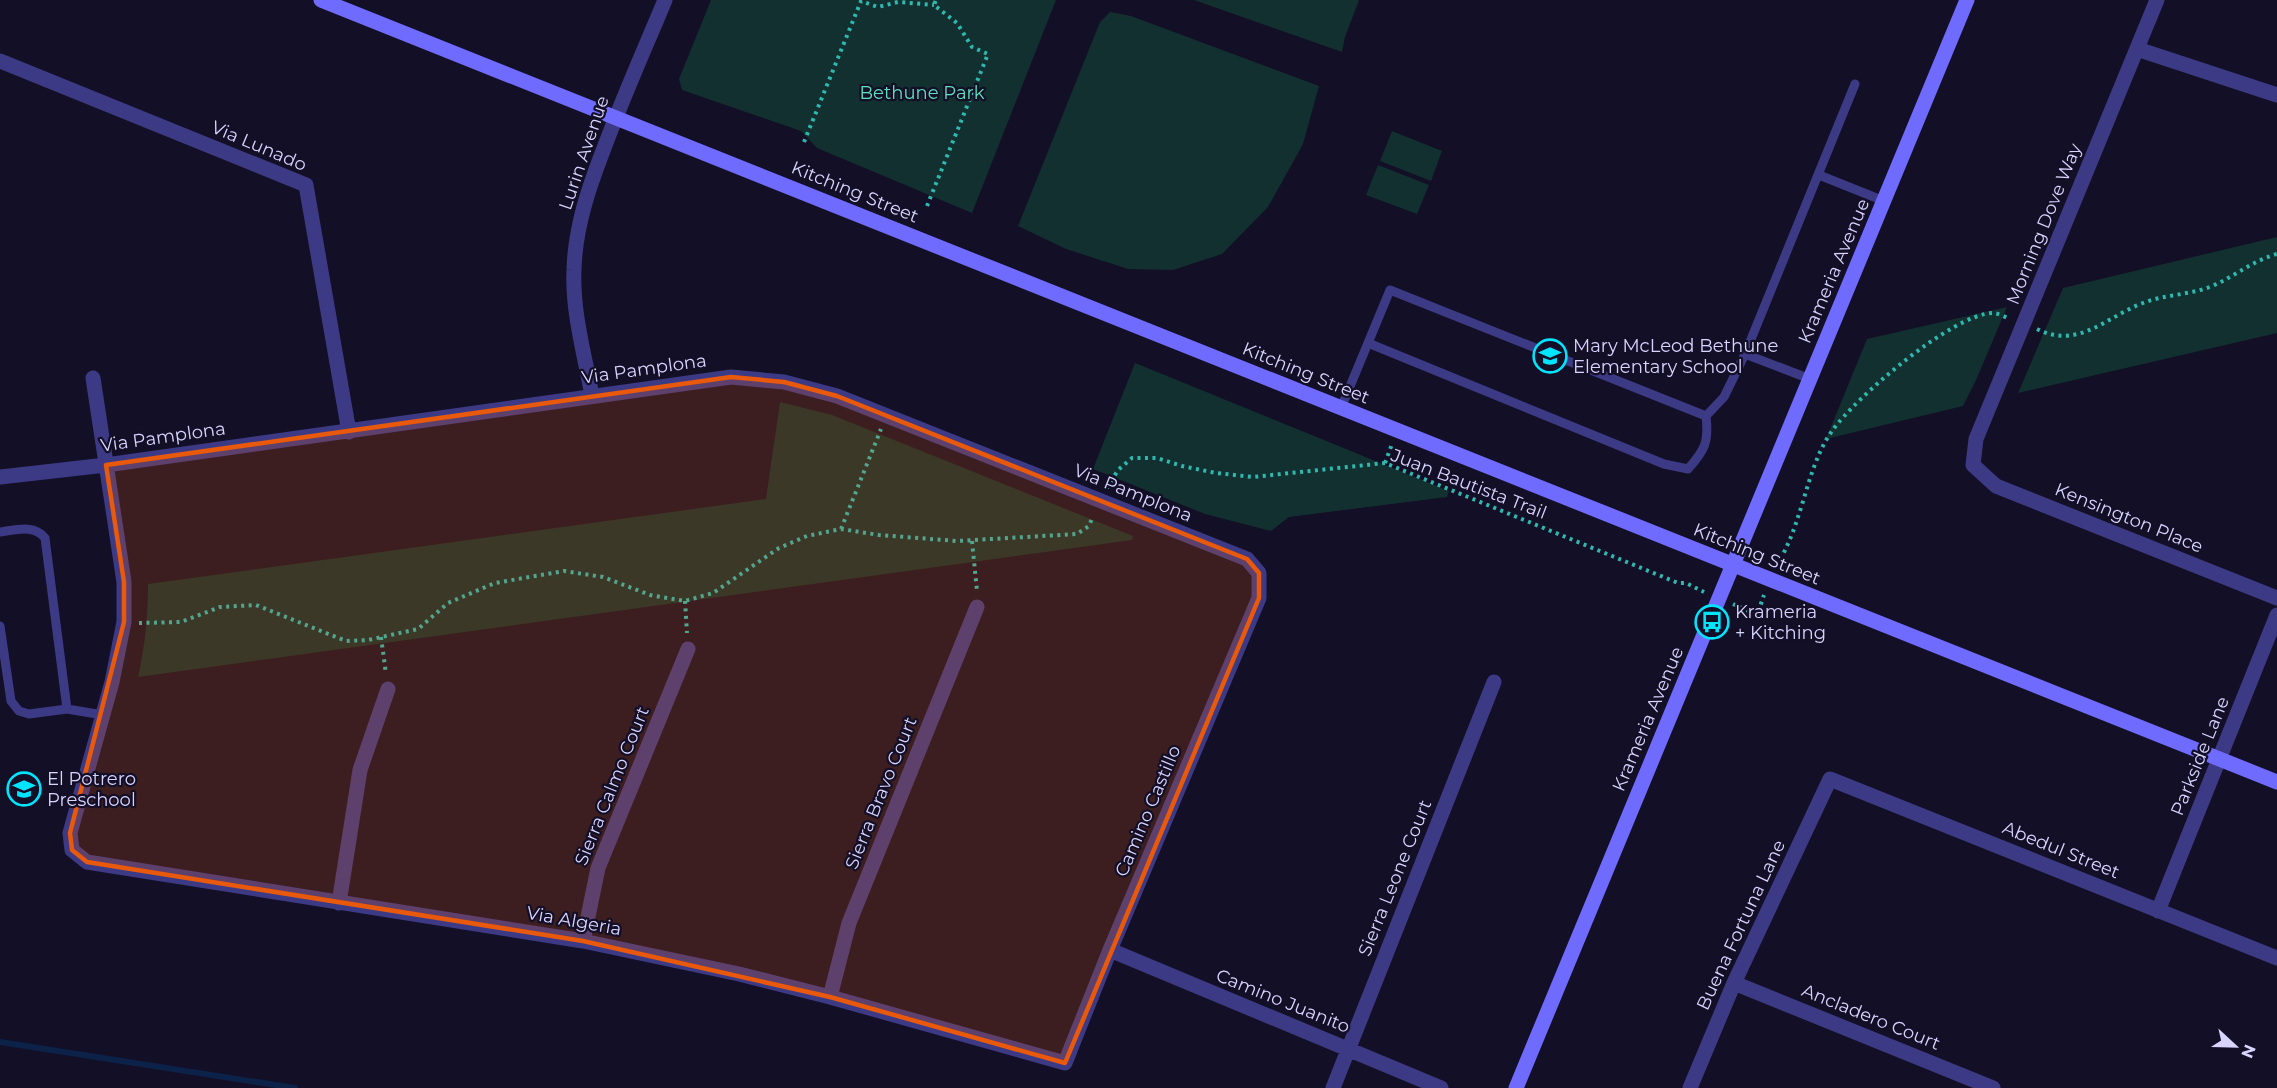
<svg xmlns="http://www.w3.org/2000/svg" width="2277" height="1088" font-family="Montserrat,sans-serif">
	<rect width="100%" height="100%" fill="#130f26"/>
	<!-- green -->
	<path fill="#12302f" d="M711,0h345l-84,213 -155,-65 -16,-17 -119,-41 -3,-11z
		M1194,0h165l-14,37 -3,15z
		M1110,12l21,4 188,70 -16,58 -35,63 -46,47 -49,16 -45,-1 -62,-20 -48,-23 82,-204z
		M1392,131l50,20 -11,30 -51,-20z
		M1378,165l51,20 -12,29 -51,-19z
		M2277,237v96l-259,60 45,-105z
		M2007,307l-30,71 -14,28 -137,33 41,-100z
		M1135,363l314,128 -2,6 -158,20 -18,14 -66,-17 -112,-45z
		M780,402l52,13 301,121 -1,4 -994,137c7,-31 10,-61 10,-93l618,-85z"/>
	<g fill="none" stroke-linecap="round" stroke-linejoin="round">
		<!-- stream -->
		<path stroke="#0c2248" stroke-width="6" d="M0,1042l295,46"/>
		<!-- path -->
		<path stroke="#2fb8b0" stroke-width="4" stroke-dasharray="3 4.5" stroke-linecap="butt" d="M804,142l57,-141 17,6 20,-5 36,3
			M927,206l61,-152 -16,-7 -15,-24 -23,-18 2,-5
			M2037,329c41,21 69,-12 106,-26 20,-8 43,-8 64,-15 25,-9 44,-27 70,-34
			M1385,463l7,-19
			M1107,488l11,-18 14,-12h25l25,8 34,7 37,4 132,-14 293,120h8l18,9
			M841,529l40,-100
			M972,541l5,50
			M1777,566c8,-15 15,-30 20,-46 10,-29 17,-64 35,-89 23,-33 120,-117 161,-118 5,0 12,4 17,6
			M685,601l2,32
			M1733,604l24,11 7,-20
			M139,623l42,-1 39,-15 36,-2 90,36 22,-1 50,-11 30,-26 47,-20 69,-12 39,6 47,18 35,6 28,-8 66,-45 28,-12 34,-7 38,6 78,6 120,-7 12,-8 4,-10
			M381,637l5,37"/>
		<!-- lane -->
		<path stroke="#3d3a85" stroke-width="9" d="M1819,175l65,26
			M1368,343l296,121 24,5c17,-19 21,-27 18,-53
			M1745,354l65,25
			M1341,408l49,-118 316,126
			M1706,416l18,-19 21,-43 110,-270
			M0,532c16,-2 34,-8 45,6l22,171
			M0,626l11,75 8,10 10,3 38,-5 36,6"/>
		<!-- street -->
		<path stroke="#3d3a85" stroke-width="15" d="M2157,0l-181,439 -3,26 23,21 281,112
			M2137,49l140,46
			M0,61l306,124 43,247
			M592,396c-7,-40 -20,-84 -18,-126 1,-44 16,-86 32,-127 18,-48 39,-95 59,-143
			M0,477l106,-12 625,-88 53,5 53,14 410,163 12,14v25l-149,352 -45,113 -235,-66 -91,-23 -156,-33 -496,-79 -15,-12 -2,-17 42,-151 12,-60v-40l-31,-204
			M339,903l21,-133 28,-81
			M2158,911l119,-296
			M583,941l15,-73 90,-219
			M1110,950l331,138
			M1734,983l259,105
			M830,997l19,-74 128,-316
			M1333,1088l161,-406
			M1690,1088l44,-105 96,-204 447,179"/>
		<!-- secondary -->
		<path stroke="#6f6bff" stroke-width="15" d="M321,0l1956,782
			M1516,1088l451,-1088"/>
	</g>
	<!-- marked area -->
	<path fill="#e8590c" fill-opacity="0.2" stroke="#e8590c" stroke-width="4.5" stroke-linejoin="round" d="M731,377l53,5 53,14 410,163 12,14v25l-194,465 -235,-66 -247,-56 -496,-79 -15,-12 -2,-17 54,-211v-40l-18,-117z"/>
	<!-- icons -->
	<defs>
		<symbol id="school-ring" viewBox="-11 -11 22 22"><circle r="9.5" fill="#130f26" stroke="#00e5ff" stroke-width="1.5"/><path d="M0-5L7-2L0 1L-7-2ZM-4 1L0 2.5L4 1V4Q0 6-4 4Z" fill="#00e5ff"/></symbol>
		<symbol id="bus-ring" viewBox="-11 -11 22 22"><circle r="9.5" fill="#130f26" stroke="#00e5ff" stroke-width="1.5"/><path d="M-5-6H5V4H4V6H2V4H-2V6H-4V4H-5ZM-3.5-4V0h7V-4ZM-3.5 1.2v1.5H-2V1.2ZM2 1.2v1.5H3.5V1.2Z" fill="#00e5ff"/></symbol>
	</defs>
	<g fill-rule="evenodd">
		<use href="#school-ring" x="1531" y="337" width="38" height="38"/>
		<use href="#bus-ring" x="1693" y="603" width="38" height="38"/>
		<use href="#school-ring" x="5" y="770" width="38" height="38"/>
	</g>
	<g text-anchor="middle" stroke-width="4.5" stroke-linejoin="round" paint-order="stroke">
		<!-- park labels -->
		<g font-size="18" fill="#5fe0c0" stroke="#130f26">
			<text x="922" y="99">Bethune Park</text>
		</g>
		<!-- street labels -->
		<g font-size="18" fill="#d9d4ff" stroke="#130f26">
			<text transform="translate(259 146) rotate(23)" y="6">Via Lunado</text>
			<text transform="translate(584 153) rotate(-71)" y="6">Lurin Avenue</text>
			<text transform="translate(855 192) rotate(22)" y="6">Kitching Street</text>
			<text transform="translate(2044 224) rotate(-68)" y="6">Morning Dove Way</text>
			<text transform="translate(1834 271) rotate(-67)" y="6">Krameria Avenue</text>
			<text transform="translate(644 369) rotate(-8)" y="6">Via Pamplona</text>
			<text transform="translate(1306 373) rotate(22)" y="6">Kitching Street</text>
			<text transform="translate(163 437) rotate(-8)" y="6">Via Pamplona</text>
			<text transform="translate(1469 484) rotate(21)" y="6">Juan Bautista Trail</text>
			<text transform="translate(1133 493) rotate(22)" y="6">Via Pamplona</text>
			<text transform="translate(2129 518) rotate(22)" y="6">Kensington Place</text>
			<text transform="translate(1757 554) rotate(22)" y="6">Kitching Street</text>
			<text transform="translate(1648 719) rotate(-67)" y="6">Krameria Avenue</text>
			<text transform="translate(2200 756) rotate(-68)" y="6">Parkside Lane</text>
			<text transform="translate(612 786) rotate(-68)" y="6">Sierra Calmo Court</text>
			<text transform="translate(881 793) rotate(-68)" y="6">Sierra Bravo Court</text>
			<text transform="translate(1148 811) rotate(-67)" y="6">Camino Castillo</text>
			<text transform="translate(2061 850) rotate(22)" y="6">Abedul Street</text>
			<text transform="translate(1395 878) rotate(-68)" y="6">Sierra Leone Court</text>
			<text transform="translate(574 921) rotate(10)" y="6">Via Algeria</text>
			<text transform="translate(1741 925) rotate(-65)" y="6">Buena Fortuna Lane</text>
			<text transform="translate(1283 1001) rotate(22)" y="6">Camino Juanito</text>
			<text transform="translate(1871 1017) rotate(22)" y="6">Ancladero Court</text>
		</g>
		<!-- poi labels -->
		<g font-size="18" fill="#d9d4ff" stroke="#130f26" text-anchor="start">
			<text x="1573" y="352">Mary McLeod Bethune<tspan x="1573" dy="21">Elementary School</tspan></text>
			<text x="1735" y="618">Krameria<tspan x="1735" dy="21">+ Kitching</tspan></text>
			<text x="47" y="785">El Potrero<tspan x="47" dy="21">Preschool</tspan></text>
		</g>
	</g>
	<!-- north arrow -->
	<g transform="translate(2235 1046) rotate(112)" stroke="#130f26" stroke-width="4.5" paint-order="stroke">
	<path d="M0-4.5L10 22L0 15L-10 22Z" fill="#d9d4ff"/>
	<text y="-9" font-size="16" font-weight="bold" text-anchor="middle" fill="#d9d4ff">N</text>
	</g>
</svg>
